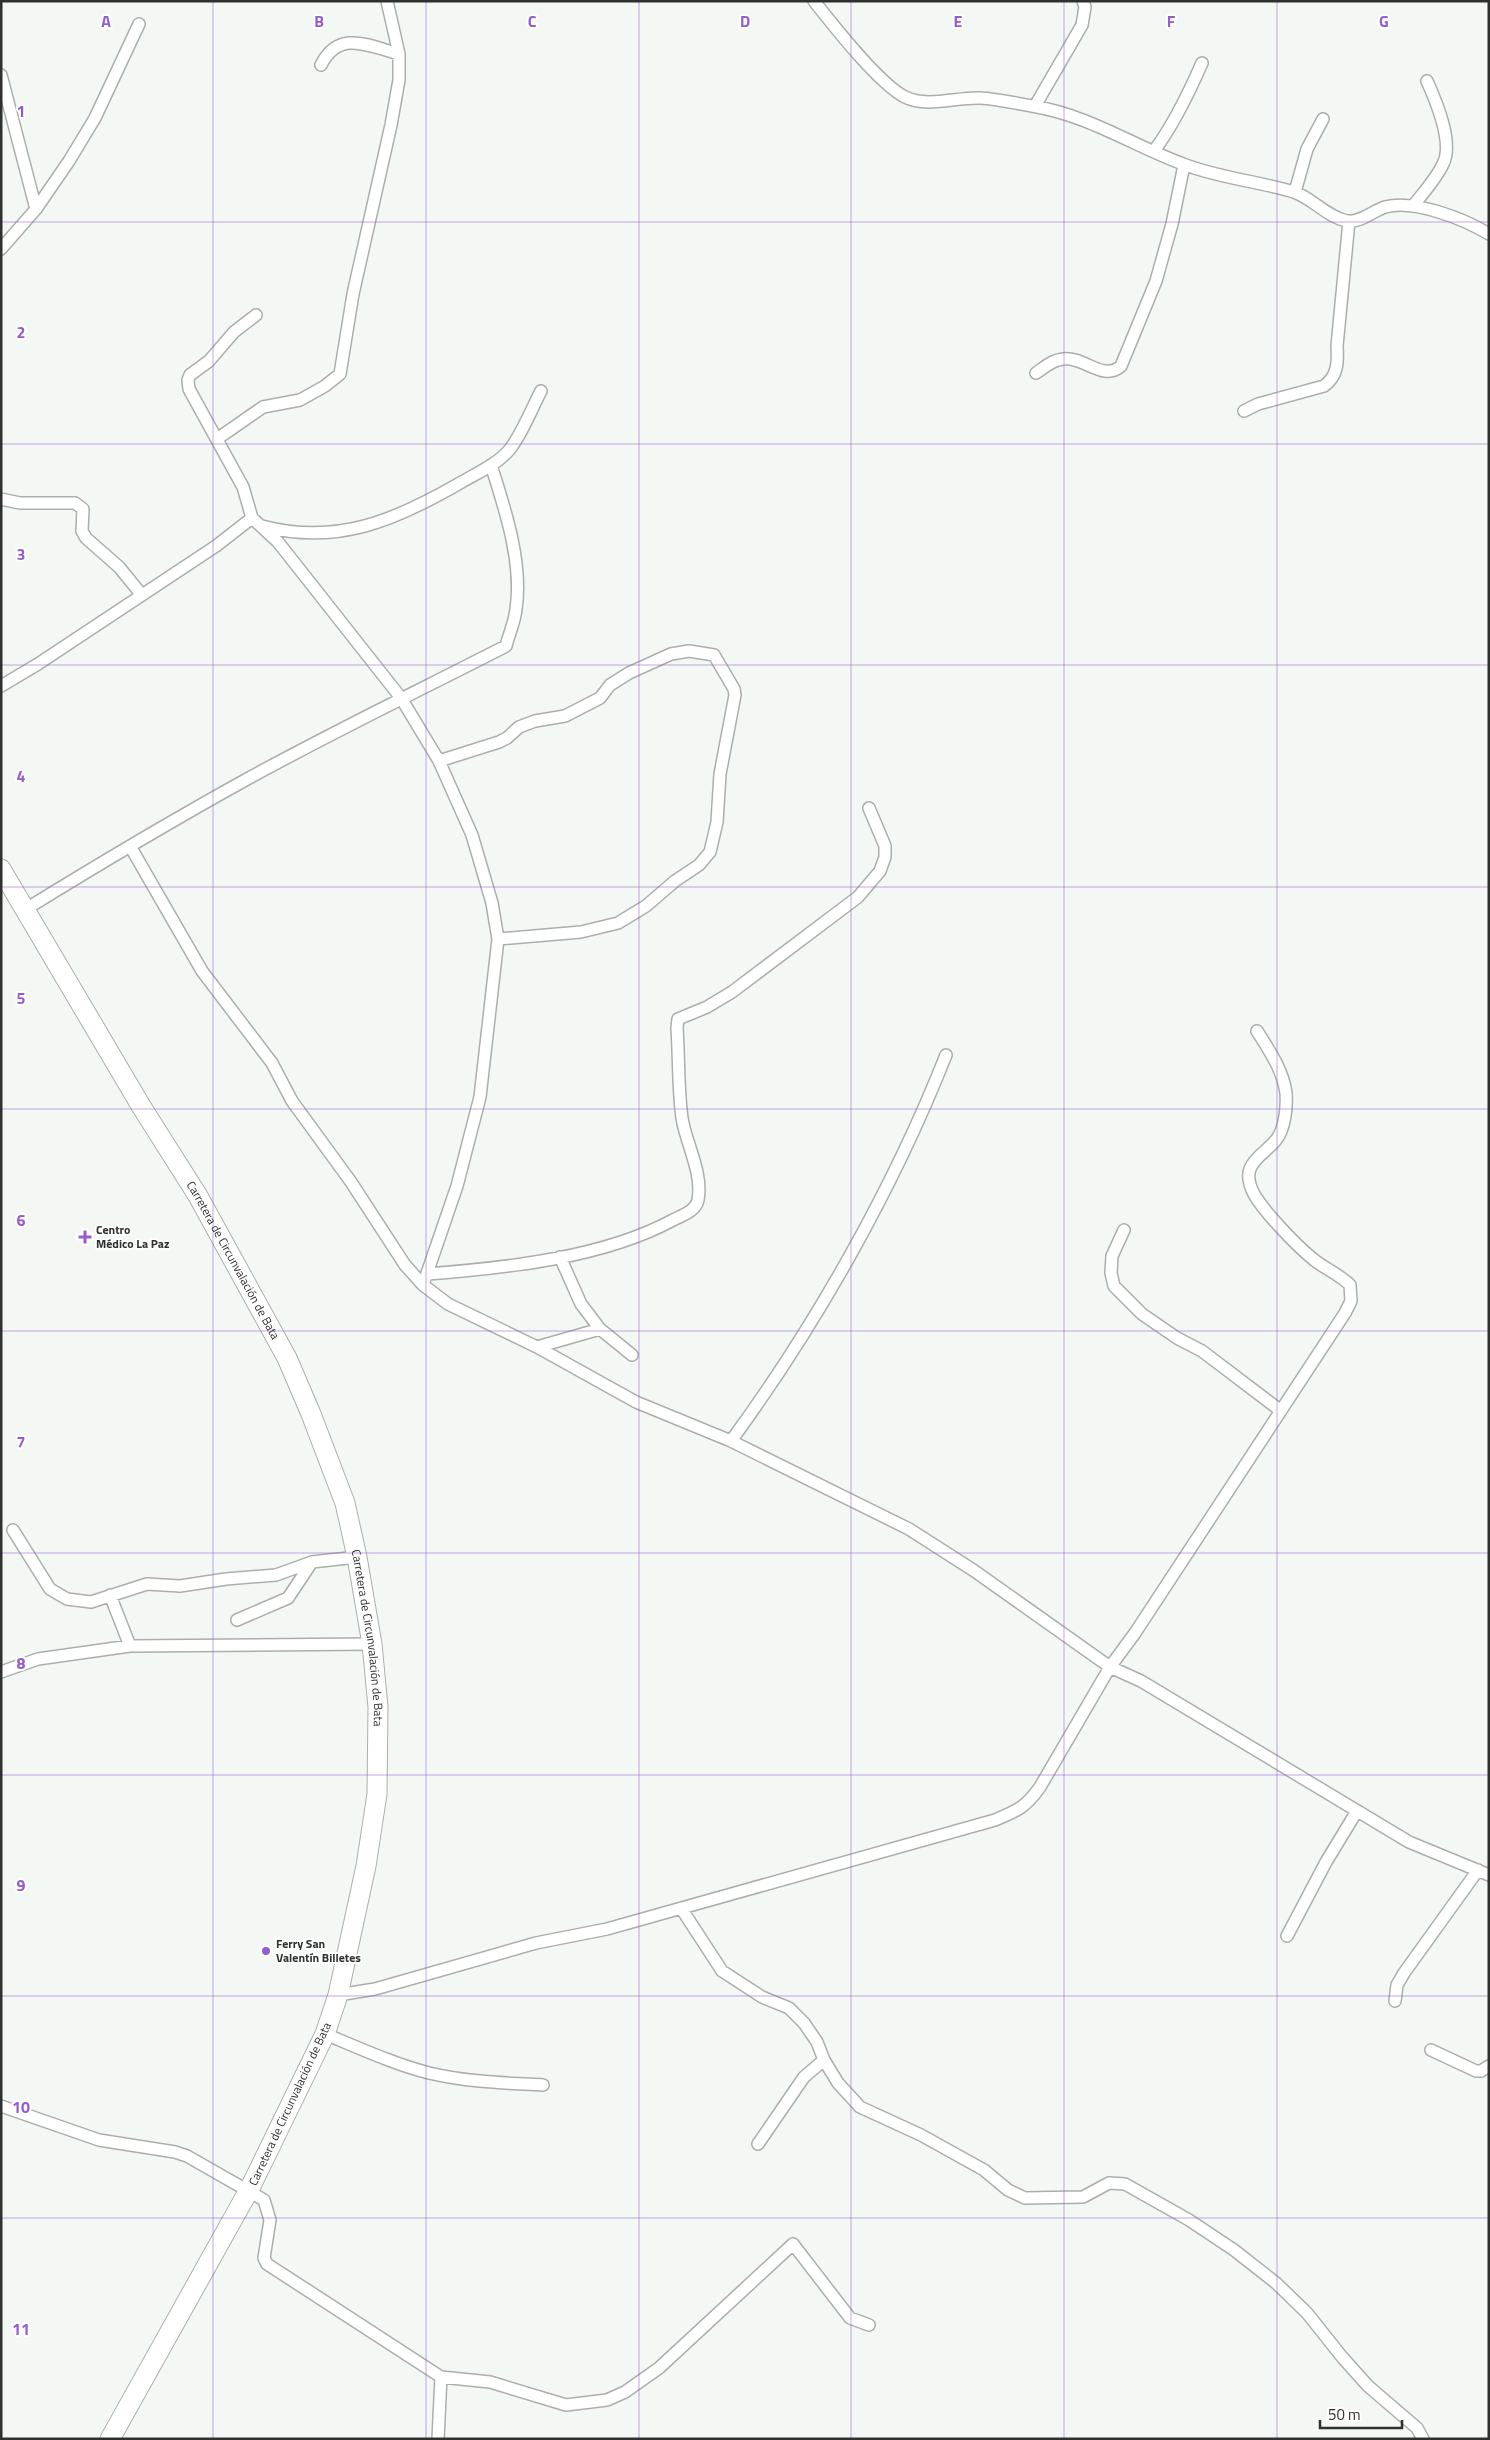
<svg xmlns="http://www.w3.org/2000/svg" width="1490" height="2440" font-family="'Titillium Web',sans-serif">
	<rect width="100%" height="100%" fill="#f3f8f4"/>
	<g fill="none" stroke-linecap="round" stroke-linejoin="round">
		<defs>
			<path id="minor" d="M814,1c19,24 65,83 91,96 22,11 51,0 75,1 17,1 35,5 52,8 56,9 100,39 151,58 36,14 74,17 111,28 18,6 33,25 53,29 13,2 26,-10 38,-14 29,-8 79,12 104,27
				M321,65c18,-36 48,-19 78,-11
				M1,75l35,134
				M1035,106l47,-81 3,-18 -2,-6
				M1154,151c20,-27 34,-56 48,-88
				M1295,192l12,-43 16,-30
				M1413,206c10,-13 23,-27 30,-42 11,-21 -7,-63 -16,-83
				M1,249l35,-40 33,-48 26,-43 44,-94
				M256,315l-22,17 -25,29 -19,14 -2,5 1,9 54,98 9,31 26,24 123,156 38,63 33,74 20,68 6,36 -18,158 -23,89 -34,99
				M1036,373c9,-6 16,-13 27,-14 21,-3 40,23 58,7l35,-85 16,-57 12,-59
				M1244,411l14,-7 66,-18c14,-10 14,-24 13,-40l12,-125
				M217,439l46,-32 37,-7 25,-14 15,-12 13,-80 38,-169 8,-45v-26l-12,-53
				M1,499l19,4h55l8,6 -1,22 4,7 33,29 22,27
				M262,526c75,20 134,-6 198,-43 17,-10 38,-19 50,-34 13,-17 21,-39 31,-58
				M1,686l37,-22 178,-118 36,-28
				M439,761l60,-19 8,-4 12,-11 16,-6 30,-5 35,-18 10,-13 19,-12 42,-19 18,-3 25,4 20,34 1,6 -15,79 -3,48 -7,30 -11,13 -24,16 -29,25 -28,17 -37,9 -83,7
				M130,846l72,125 70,92 20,38 59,81 54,83 18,20 25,19 89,43 99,55 95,39 178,88 64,41 137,97 25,-34 210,-320 6,-12 -1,-16c-11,-11 -25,-16 -37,-26 -16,-13 -49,-47 -59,-65 -16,-30 8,-37 22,-54 9,-11 11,-33 10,-47 -3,-23 -17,-43 -29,-62
				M26,909c73,-45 147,-89 223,-131 84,-46 171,-88 257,-132 3,-12 9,-25 10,-37 7,-46 -11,-100 -25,-144
				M1124,1230l-12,26 -1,17 3,13 28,28 35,24 25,13 79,60
				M560,1257l21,47 19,25 32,26
				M427,1274c78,-6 176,-16 246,-54 10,-5 23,-9 25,-20 5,-28 -12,-56 -16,-82 -4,-29 -3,-61 -5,-90l1,-9 29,-12 25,-15 126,-95 22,-26 5,-14v-11l-16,-38
				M537,1347l63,-18
				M731,1441c85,-116 162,-252 215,-386
				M13,1530l37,59 17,10 24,3 56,-18 33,2 46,-7 50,-4 36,-13 45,-5
				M110,1595l20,51
				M237,1620l51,-22 24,-36
				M1,1672l37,-13 92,-13 242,-2
				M681,1908l41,63 40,26 27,11 15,15 13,19 7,18 14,23 22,24 61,28 63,35 24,20 17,8 58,-1 26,-14 16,1 64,36 45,30 42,33 31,30 35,44 26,29 49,42 6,11
				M1287,1936l39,-74 31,-51
				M338,1995l37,-6 161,-46 71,-14 388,-109c22,-9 31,-13 45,-33l70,-120 31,14 268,161 80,33
				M1395,2001l2,-16 7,-12 74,-103
				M325,2034c34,14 69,30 104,39 38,9 76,10 114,12
				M1431,2050l45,21h5l8,-5
				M1,2106l98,34 76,12 12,4 77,44 6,20 -6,38 3,6 174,113 -3,62
				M758,2144l46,-67 20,-17
				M441,2377l49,5 76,23 41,-5 18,-8 34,-24 134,-124 57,74 19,7"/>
			<g id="primary">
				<path id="s1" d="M1,869l140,237 57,90 89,162 24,56 34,89 12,54 15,87 6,63 -1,87 -11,72 -28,129 -13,39 -76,156 -139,249"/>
			</g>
		</defs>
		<!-- minor casing -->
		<use href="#minor" stroke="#abafac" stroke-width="14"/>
		<!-- primary casing -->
		<use href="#primary" stroke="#abafac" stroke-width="21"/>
		<!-- minor -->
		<use href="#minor" stroke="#fff" stroke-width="11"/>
		<!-- primary -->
		<use href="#primary" stroke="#fff" stroke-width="19"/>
	</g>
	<!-- grid -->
	<path fill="none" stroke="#945bd3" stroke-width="1" stroke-opacity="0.55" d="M213,1v2438M426,1v2438M639,1v2438M851,1v2438M1064,1v2438M1277,1v2438M1,222h1488M1,444h1488M1,665h1488M1,887h1488M1,1109h1488M1,1331h1488M1,1553h1488M1,1775h1488M1,1996h1488M1,2218h1488"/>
	<!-- markers -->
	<g fill="#945bd3" stroke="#fff" stroke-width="2">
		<path d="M82.5 1229.5h5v5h5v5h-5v5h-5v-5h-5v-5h5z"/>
		<circle cx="266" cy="1951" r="5"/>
	</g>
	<g text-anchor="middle" stroke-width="4" stroke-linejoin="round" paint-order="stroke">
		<!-- poi labels -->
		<g font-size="12" font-weight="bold" fill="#2f312f" stroke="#fff" text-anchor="start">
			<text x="96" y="1234">Centro<tspan x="96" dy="14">Médico La Paz</tspan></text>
			<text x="276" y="1948">Ferry San<tspan x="276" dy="14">Valentín Billetes</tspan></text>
		</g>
		<!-- street labels -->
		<g font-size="12" fill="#2f312f" stroke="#fff">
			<text dy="4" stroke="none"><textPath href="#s1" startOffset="455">Carretera de Circunvalación de Bata</textPath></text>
			<text dy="4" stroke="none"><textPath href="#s1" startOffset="860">Carretera de Circunvalación de Bata</textPath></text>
			<text transform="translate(290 2104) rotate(-65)" y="4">Carretera de Circunvalación de Bata</text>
		</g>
	</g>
	<g font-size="16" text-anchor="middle" font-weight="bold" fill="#945bd3" stroke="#fff" stroke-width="4" stroke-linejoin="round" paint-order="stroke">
		<text x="106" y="27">A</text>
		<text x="319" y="27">B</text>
		<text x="532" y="27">C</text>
		<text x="745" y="27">D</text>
		<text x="958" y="27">E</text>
		<text x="1171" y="27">F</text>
		<text x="1384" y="27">G</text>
		<text x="21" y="117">1</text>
		<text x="21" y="338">2</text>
		<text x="21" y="560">3</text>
		<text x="21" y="782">4</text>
		<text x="21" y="1004">5</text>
		<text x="21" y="1226">6</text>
		<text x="21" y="1448">7</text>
		<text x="21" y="1669">8</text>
		<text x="21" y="1891">9</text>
		<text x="21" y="2113">10</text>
		<text x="21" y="2335">11</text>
	</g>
	<!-- border -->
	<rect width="1490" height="2440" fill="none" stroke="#2f312f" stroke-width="5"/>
	<!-- scale -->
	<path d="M1320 2420v8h82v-8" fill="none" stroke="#2f312f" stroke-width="2.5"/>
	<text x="1328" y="2420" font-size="15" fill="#2f312f" stroke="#ffffff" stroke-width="4" paint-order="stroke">50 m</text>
</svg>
